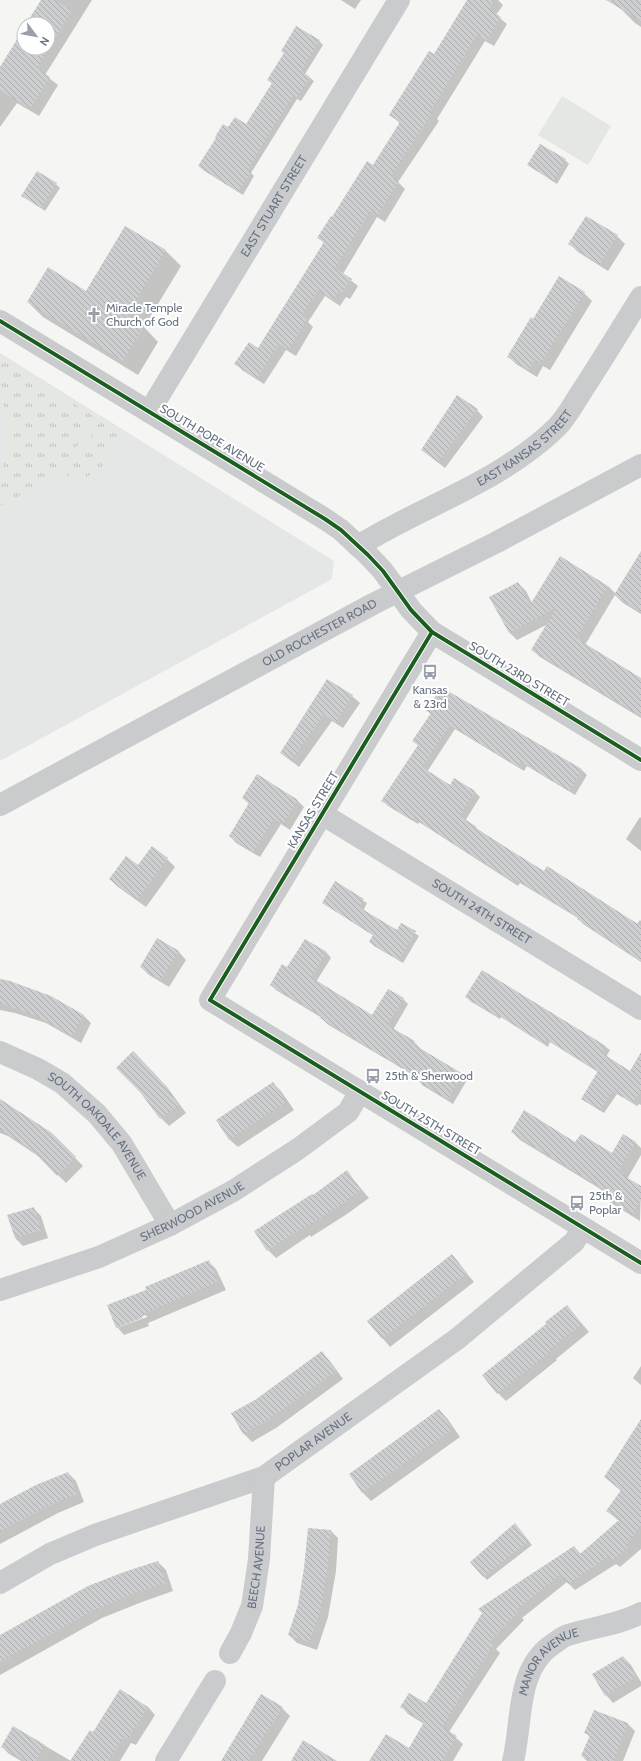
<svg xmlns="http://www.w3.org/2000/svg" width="641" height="1761" font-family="Cabin,sans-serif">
	<defs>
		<pattern id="grass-tufts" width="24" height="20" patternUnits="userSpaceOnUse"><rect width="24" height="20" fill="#e4e7e2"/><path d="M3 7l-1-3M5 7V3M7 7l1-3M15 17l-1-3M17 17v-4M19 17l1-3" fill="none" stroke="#bdc0bd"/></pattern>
		<pattern id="building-back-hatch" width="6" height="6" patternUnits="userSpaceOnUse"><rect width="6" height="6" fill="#cdcecf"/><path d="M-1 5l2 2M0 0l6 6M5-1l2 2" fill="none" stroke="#aaacad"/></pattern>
	</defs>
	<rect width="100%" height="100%" fill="#f5f5f4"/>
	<!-- built -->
	<path fill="#e5e6e6" d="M0,353l334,208 -2,18 -332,182z"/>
	<!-- grass -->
	<path fill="url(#grass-tufts)" d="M0,358l95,59 -35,57 -60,32v-34l9,-21 1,-14 -1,-15 -4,-14 -5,-8z
		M101,420l16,10 1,10 -18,30 -14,7 -20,-1z"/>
	<!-- park -->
	<path fill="#e4e7e2" d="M562,96l49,30 -23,39 -50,-30z"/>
	<!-- shadow -->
	<path fill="#0003" fill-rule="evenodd" d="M48,0h44l-47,75 13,10 -19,31 -22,-13 -17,24v-59l24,-39v19h24v-24h-21z
		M341,0h20l-6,9z
		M468,0h30l5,5 -7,10 11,9 -13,22 -9,-5 -48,78 2,2 -41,61 7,7 -20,33 -8,-5 -34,57 15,12 -8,13 -4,-2 -6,9 -15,-10 -17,26 5,5 -17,29 -10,-6 -22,34 -22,-14 -6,-7 22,-14 66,-106 -6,-6 56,-71 27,-42 -11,-9 45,-59z
		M625,0h16v27l-6,-4 -15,-15z
		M319,41l4,4 -18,29 9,7 -13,20 -4,-2 -46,74 3,3 -11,19 -40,-25 -4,-4 29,-37 19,-4 26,-41 -5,-4z
		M565,160l4,4 -12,20 -29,-19z
		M56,184l4,4 -15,23 -22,-15z
		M126,227l40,24 15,15 -37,61 14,15 -20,33 -95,-58 -15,-15 58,-10z
		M617,236l8,8 -17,27 -30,-19 -8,-8z
		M584,293l8,8 -42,69 -7,-4 -6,11 -21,-13 -8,-8 25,-36z
		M477,410l6,7 -38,51 -23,-18z
		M641,553v61l-18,-11 -8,-8 -30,50 56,34v39l-101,-61 -8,-7 16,-26 -31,16 -8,-8 9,-49 8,8 6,12 76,-17 8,8z
		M327,680l25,16 8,7 -17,25 -11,-7 -33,46 -18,-14z
		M441,688l141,82 5,5 -12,20 -48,-29 -3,5 -69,-42 -28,43 23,14 5,-7 20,13 5,5 -15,24 79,51 93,52 3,-4 1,1v41l-58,-38 -5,-6 -58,-35 -2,3 -99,-64 -1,2 -30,-18 -5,-6 36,-54 -5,-5 17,-27 -4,-3z
		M257,775l41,26 6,6 -14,23 -9,-6 -21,33 -24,-14 -6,-7 20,-31 -7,-7z
		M640,817l1,1v33l-15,-12z
		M167,859l8,8 -29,40 -28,-20 -8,-8 29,-13z
		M335,883l32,20 -4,8 34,21 5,-8 17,12 -16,27 -29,-17 -4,-4 4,-6 -51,-33z
		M158,939l21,13 7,8 -17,27 -20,-12 -8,-8z
		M326,952l5,6 -15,24 56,34 31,-17 5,5 -15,26 21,12 6,6 -1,1 43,26 5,5 -14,24 -31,-19 -4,-7 -91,-54 -5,-6 -46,-28 -5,-5 17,-17z
		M482,972l124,75 4,3 -4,7 25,15 10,-2v35l-2,-1 -2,2 -20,-12 -13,19 -18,-11 -4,-4 16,-26 -48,-30 -2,5 -47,-30 -1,2 -30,-18 -3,-4z
		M0,980l83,35 8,8 -10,20 -35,-20 -31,-10 -15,-3z
		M133,1053l34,34 19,26 -17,13 -8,-8z
		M273,1083l8,8 13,19 -56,37 -8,-7 -12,-20z
		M0,1103l52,31 31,32 -17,17 -25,-25 -33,-22 -8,-3z
		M512,1132l64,12 36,10 11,-18 13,7 5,5v7l-14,24 14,9 -1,33 -32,-20 -8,-8 2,-3 -82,-50z
		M347,1172l22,26 -22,16 -36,23 -1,-2 -34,23 -8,-8 45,-54z
		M33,1208l8,8 7,22 -25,8 -8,-8z
		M452,1256l22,26 -84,65 -22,-26z
		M208,1261l8,8 10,21 -78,33 1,3 -25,9 -7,-8 31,-36zM146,1315l1,2 -28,10v-2z
		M567,1306l22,26 -33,27 1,1 -51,41 -8,-8 50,-69z
		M322,1353l8,8 13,18 -67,49 -24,14 -8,-8 -11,-20 23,-14z
		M641,1366v19l-8,-7z
		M439,1410l8,8 13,19 -89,64 -8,-8 -13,-19z
		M641,1439v110l-21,18 -4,-3 -41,26 -8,-8 -45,36 2,2 -28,29 4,4 -51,79 14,12 -10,17h-79l35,-12 15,-25 -16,-10 -6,-7 24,-2 148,-158 7,7 38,-33 -12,-10 14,-20 -16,-14z
		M68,1473l8,8 8,21 -26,11 -58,31v-39z
		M518,1528l14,17 -45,35 -4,-4z
		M330,1530l8,8 -2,33 -8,46 -11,33 -20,-7 -8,-8z
		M158,1562l8,8 7,21 -31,11 -40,16 -102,57v-39z
		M623,1657l8,8 10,17v4l-28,17 -7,-8z
		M148,1707l7,8 -19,30 -5,-2 -11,18h-49l22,-28z
		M282,1708l8,8 -28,45h-40z
		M594,1711l34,13 7,7 -12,30h-36l-5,-5 8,-19 -4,-4z
		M13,1727l58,34h-50l-12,-7 -7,-7z"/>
	<!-- building -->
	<path fill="url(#building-back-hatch)" d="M41,0h13l18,10 -35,58 13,9 -20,32 -30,-19v-23l24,-39v20h24v-24h-22z
		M467,0h28l-6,9 12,8 -14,23 -10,-5 -47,77 2,1 -41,63 8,5 -22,35 -7,-5 -35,57 17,11 -10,14 -3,-2 -6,9 -15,-10 -17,26 6,3 -18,31 -10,-6 -22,34 -23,-14 15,-22 9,6 66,-106 -7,-4 14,-22 1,1 35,-56 6,4 27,-43 -11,-7 40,-64 5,3z
		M606,0h35v21z
		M296,26l24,14 -19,31 9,6 -13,21 -4,-2 -26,41 -19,33 3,2 -13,20 -40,-26 18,-28 -1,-1 8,-13 5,3 7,-10 11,7 26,-41 -5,-3 17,-27 -3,-2z
		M540,144l26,15 -13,22 -26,-16z
		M37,171l20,12 -16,25 -20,-12z
		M586,216l32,19 -18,29 -32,-20z
		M125,226l41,24 -39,65 17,11 -21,35 -96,-59 21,-35 38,24z
		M559,276l26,16 -44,71 -6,-4 -6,11 -22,-13 24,-40 2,2z
		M457,395l21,14 -40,53 -17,-12z
		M641,551v61l-27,-17z
		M560,556l48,30 -32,52 65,40v38l-110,-66 26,-43 -48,26 -20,-36 29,-15 12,23z
		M327,679l26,16 -17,27 -12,-8 -33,47 -11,-8z
		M441,687l141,82 -12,22 -49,-29 -3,5 -68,-42 -28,42 28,18 4,-7 21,13 -15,25 17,11 -1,2 68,42 3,-5 94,60v35l-64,-42 1,-2 -64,-39 -1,3 -100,-63 -1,2 -31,-19 37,-56 -6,-4 19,-28 -5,-2z
		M257,774l41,26 -15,24 -9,-5 -21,33 -24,-16 20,-33 -7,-5z
		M152,846l16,12 -31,42 -28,-21 17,-23 12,9z
		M335,881l29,18 -5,8 38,23 4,-7 15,8 -17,29 -30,-18 4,-7 -51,-32z
		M157,938l22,13 -18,29 -21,-13z
		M305,939l22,13 -16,25 61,38 16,-26 16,9 -17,27 28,16 -2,3 50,30 -15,25 -32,-19 1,-3 -97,-59 2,-2 -52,-31 12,-21 5,3z
		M482,970l124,76 -4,7 28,18 11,-19v38l-8,13 -20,-12 -13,19 -19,-11 17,-28 -52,-32 -2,5 -47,-30 -1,2 -31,-19z
		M0,979l10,2 41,15 33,19 -12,21 -35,-20 -37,-13z
		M133,1051l26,27 20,27 -19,14 -20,-27 -24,-24z
		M273,1082l13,20 -57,38 -13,-20z
		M0,1099l52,34 24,24 -19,19 -25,-26 -32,-21z
		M524,1110l51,32 6,-8 31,19 11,-19 13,8 -18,30 23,14v14l-9,14 -33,-21 3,-5 -91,-56z
		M347,1170l14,20 -22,16 -36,23 -1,-1 -35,23 -13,-20 58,-37 1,1z
		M34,1207l7,23 -26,8 -8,-23z
		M452,1254l15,19 -85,66 -15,-18z
		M209,1260l9,22 -77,33 1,3 -26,10 -9,-23 39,-15 -1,-3z
		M567,1305l15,19 -33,26 1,2 -53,42 -15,-19 64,-51 -1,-2z
		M322,1351l14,20 -68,49 -25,14 -12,-21 24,-13z
		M439,1409l14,20 -91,64 -13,-19z
		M641,1419v106l-14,19 2,2 -17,15 -4,-4 -40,27 -7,-10 -45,36 2,2 -29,30 4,3 -51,82 15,9 -15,25h-73l17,-27 23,14 15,-26 -24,-15 9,-14 17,10 56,-90 -4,-4 96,-63 6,8 39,-34 -13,-9 15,-21 -17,-13z
		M68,1472l9,22 -27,11 -50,26v-27l36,-19z
		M515,1523l14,18 -46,36 -13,-15z
		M308,1528l23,2 -3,33 -7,46 -12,33 -21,-7 10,-30 6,-37z
		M158,1561l8,22 -33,11 -39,16 -94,52v-27l88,-49 36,-14z
		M623,1656l13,21 -31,19 -13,-22z
		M120,1689l28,18 -20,32 -4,-3 -16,25h-38l20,-31 3,2z
		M261,1694l22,13 -35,54h-27z
		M594,1710l34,13 -14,38h-21l-12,-5 9,-21 -6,-2z
		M13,1726l32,19 -9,16h-11l-24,-14z
		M303,1740l34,21h-46z"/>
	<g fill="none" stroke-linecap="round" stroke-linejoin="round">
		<!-- minor -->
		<g stroke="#cacbcd" stroke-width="22">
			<path d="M0,321l325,198 16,11 27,25 15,16 28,39 21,22 209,128"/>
			<path id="s1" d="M149,412l250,-412"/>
			<path id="s2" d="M358,546c66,-41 143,-64 199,-119 9,-9 16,-22 23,-33 21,-32 41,-65 61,-97"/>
			<path d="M432,632l-222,368 431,263"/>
			<path id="s3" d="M0,805l373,-201 124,-62 144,-77"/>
			<path id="s4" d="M322,814l319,195"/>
			<path id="s5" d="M0,1052l38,17 24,14 35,31 25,30 48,81"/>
			<path id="s6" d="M0,1290l99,-33 71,-32 63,-34 65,-42 50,-37 12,-20"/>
			<path id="s7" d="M0,1583l50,-29 45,-19 169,-58 193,-138 117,-97 9,-14"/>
			<path id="s8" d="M230,1653l11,-20 11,-27 7,-47 5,-82"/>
			<path d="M166,1761l49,-80"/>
			<path id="s9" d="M513,1761c10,-40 2,-91 40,-117 5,-3 10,-8 15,-9 25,-8 50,-10 73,-22"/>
		</g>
		<defs>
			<path id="cycleway" d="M0,321l325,198 16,11 27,25 15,16 28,39 21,22 209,128
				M432,632l-222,368 431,263"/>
		</defs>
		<!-- cycleway casing -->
		<use href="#cycleway" stroke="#fff" stroke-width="6"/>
		<!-- cycleway -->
		<use href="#cycleway" stroke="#1b5e20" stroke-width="4"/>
	</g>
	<!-- icons -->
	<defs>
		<symbol id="church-bare" viewBox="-9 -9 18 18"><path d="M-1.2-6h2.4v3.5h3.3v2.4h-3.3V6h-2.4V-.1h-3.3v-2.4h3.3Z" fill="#99a0aa" stroke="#fff" stroke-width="2.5" paint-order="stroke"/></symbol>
		<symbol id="bus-bare" viewBox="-9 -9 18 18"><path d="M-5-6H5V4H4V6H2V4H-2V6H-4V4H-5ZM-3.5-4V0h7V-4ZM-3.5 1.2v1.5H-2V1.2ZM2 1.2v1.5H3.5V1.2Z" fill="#99a0aa" stroke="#fff" stroke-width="2.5" paint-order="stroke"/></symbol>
	</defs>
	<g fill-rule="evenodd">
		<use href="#church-bare" x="83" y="304" width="22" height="22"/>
		<use href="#bus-bare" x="419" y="661" width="22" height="22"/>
		<use href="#bus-bare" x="362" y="1065" width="22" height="22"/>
		<use href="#bus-bare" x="566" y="1192" width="22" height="22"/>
	</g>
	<g text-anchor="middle" stroke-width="4" stroke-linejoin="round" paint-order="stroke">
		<!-- street labels -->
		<g font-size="12" fill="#677282" stroke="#fff">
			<text dy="4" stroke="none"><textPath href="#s1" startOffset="241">EAST STUART STREET</textPath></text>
			<text transform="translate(212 438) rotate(31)" y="4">SOUTH POPE AVENUE</text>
			<text dy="4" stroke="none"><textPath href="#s2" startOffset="194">EAST KANSAS STREET</textPath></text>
			<text dy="4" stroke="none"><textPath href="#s3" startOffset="363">OLD ROCHESTER ROAD</textPath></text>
			<text transform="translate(519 674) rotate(31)" y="4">SOUTH 23RD STREET</text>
			<text transform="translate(313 810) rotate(-59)" y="4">KANSAS STREET</text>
			<text dy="4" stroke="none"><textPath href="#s4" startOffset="187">SOUTH 24TH STREET</textPath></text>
			<text transform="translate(431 1123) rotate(31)" y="4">SOUTH 25TH STREET</text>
			<text dy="4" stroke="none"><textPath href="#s5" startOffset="125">SOUTH OAKDALE AVENUE</textPath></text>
			<text dy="4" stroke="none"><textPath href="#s6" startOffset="208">SHERWOOD AVENUE</textPath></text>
			<text dy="4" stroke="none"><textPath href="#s7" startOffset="346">POPLAR AVENUE</textPath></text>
			<text dy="4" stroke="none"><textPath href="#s8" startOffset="91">BEECH AVENUE</textPath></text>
			<text dy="4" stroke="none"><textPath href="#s9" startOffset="111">MANOR AVENUE</textPath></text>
		</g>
		<!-- poi labels -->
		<g font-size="12" fill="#677282" stroke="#fff" text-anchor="start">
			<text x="106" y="312">Miracle Temple<tspan x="106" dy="14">Church of God</tspan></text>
			<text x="430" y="694" text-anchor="middle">Kansas<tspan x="430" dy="14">&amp; 23rd</tspan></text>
			<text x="385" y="1080">25th &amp; Sherwood</text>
			<text x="589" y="1200">25th &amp;<tspan x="589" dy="14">Poplar</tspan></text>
		</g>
	</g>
	<!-- north arrow -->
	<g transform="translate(36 36) rotate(122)"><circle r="19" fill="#ffffff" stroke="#c2c7cd"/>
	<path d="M0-3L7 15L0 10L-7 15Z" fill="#99a0aa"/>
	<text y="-6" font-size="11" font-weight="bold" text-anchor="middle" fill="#677282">N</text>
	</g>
</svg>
